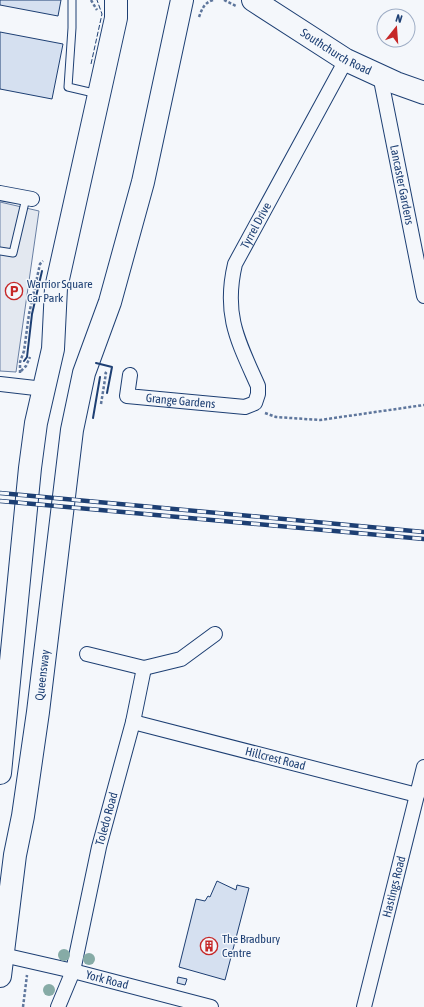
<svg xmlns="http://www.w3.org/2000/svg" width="424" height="1007" font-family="'Asap Condensed',sans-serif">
	<rect width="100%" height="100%" fill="#f4f7fb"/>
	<!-- parking -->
	<path fill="#e3e8f0" stroke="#687fa3" d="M0,202l39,9 -23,161 -16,-1z"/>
	<!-- building -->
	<path fill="#d5e0f0" stroke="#1d3f73" d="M0,0h61l-3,16 -58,-11z
		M0,32l63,12 -11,55 -52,-10z
		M217,881l19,9 1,-5 12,3 -24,92 -46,-13 17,-68 9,2 3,-5 2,1z
		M178,977l9,2 -2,6 -8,-2z"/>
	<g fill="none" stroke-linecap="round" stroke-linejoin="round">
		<defs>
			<path id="lane" d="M72,0v28l-4,59 30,7
				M0,251l13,2 13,-55"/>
			<g id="street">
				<path id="s1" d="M380,75l44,221"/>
				<path d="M0,193l32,6"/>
				<path id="s2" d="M130,375l-3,21 118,11 10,-4 3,-9v-8c-20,-45 -35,-71 -23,-122l111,-204"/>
				<path d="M0,384l44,5"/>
				<path d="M87,654l57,14 37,-9 34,-25"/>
				<path id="s3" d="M133,722l284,73"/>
				<path id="s4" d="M3,955l70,16 138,36"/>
				<path id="s5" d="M58,1007l15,-36 26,-124 34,-125 11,-54"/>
				<path id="s6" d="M364,1007l60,-240"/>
			</g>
			<g id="primary">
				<path id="s7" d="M253,0l93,60 50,23 28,10"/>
				<path d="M0,773l30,-305 6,-45 17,-74 3,-61 60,-270v-18"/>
				<path id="s8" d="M0,976l15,-121 8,-39 15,-104 34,-282 12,-57 26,-71 33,-120 39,-182"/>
			</g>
		</defs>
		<!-- lane casing -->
		<use href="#lane" stroke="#1d3f73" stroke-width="9"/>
		<!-- street casing -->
		<use href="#street" stroke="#1d3f73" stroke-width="16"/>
		<!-- primary casing -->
		<use href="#primary" stroke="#1d3f73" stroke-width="24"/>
		<!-- path -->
		<path stroke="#5e769c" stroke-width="2.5" stroke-dasharray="3 2" stroke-linecap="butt" d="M91,0l6,10
			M224,0l12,6
			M199,17c3,-8 5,-14 14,-17
			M21,371l5,-5 4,-9
			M20,373v-11l4,-11 5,-37 11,-50 3,-3
			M101,404l5,-31 -2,-1
			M265,413l11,4 44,3 104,-15
			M23,1007l4,-32"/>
		<!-- lane -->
		<use href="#lane" stroke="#f4f7fb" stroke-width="7"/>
		<!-- street -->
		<use href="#street" stroke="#f4f7fb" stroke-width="14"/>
		<!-- primary -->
		<use href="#primary" stroke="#f4f7fb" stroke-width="22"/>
		<defs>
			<path id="rail" d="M0,493l424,39
				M0,501l424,38"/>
		</defs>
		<!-- rail casing -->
		<use href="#rail" stroke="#1d3f73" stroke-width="4.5"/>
		<!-- rail -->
		<use href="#rail" stroke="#f4f7fb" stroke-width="3" stroke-dasharray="9" stroke-linecap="butt"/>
		<!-- fence -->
		<path stroke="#1d3f73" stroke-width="1" stroke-dasharray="5 2" stroke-linecap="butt" d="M91,64l11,-50 -5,-14"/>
		<!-- wall -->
		<path stroke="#1d3f73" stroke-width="2" d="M24,361l3,-4 5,-43 10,-43
			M96,363l16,4 -5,26
			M93,418l7,-41"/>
	</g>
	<!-- trees -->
	<g fill="#86aba6">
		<circle cx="64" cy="955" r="6"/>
		<circle cx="89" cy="959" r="6"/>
		<circle cx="49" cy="990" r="6"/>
	</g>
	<!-- icons -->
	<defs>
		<symbol id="parking-ring" viewBox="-11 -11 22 22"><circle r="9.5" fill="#f4f7fb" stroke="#c62828" stroke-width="1.5"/><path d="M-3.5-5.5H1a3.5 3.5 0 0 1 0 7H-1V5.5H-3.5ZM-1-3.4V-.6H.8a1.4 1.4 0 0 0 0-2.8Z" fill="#c62828"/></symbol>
		<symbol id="building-ring" viewBox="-11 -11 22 22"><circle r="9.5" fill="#f4f7fb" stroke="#c62828" stroke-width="1.5"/><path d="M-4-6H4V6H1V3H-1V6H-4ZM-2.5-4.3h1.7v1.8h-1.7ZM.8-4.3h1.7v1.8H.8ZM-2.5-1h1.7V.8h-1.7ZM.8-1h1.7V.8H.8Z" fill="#c62828"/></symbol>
	</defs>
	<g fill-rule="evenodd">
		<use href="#parking-ring" x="4" y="281" width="20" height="20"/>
		<use href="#building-ring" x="199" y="936" width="20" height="20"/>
	</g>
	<g text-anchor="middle" stroke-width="3" stroke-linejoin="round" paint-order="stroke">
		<!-- street labels -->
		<g font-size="12" fill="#1d3f73" stroke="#f4f7fb">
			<text dy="4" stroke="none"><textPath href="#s7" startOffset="98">Southchurch Road</textPath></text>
			<text dy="4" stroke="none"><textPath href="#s1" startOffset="112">Lancaster Gardens</textPath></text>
			<text dy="4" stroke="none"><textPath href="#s2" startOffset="339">Tyrrel Drive</textPath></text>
			<text dy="4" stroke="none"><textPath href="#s2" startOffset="75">Grange Gardens</textPath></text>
			<text dy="4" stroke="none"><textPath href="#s8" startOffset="304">Queensway</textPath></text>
			<text dy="4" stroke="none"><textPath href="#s3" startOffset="147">Hillcrest Road</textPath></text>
			<text dy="4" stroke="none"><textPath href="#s5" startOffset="195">Toledo Road</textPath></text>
			<text dy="4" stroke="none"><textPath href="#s6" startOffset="124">Hastings Road</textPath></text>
			<text dy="4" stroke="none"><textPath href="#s4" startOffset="107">York Road</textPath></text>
		</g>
		<!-- poi labels -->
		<g font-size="12" fill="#1d3f73" stroke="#f4f7fb" text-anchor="start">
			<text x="27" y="288">Warrior Square<tspan x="27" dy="14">Car Park</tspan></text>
			<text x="222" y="943">The Bradbury<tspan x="222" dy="14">Centre</tspan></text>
		</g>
	</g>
	<!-- north arrow -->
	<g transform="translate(396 28) rotate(17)"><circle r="19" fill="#f4f7fb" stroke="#9eadc5"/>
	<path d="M0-3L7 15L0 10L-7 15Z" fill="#c62828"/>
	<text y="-6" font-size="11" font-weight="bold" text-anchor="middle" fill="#1d3f73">N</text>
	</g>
</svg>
